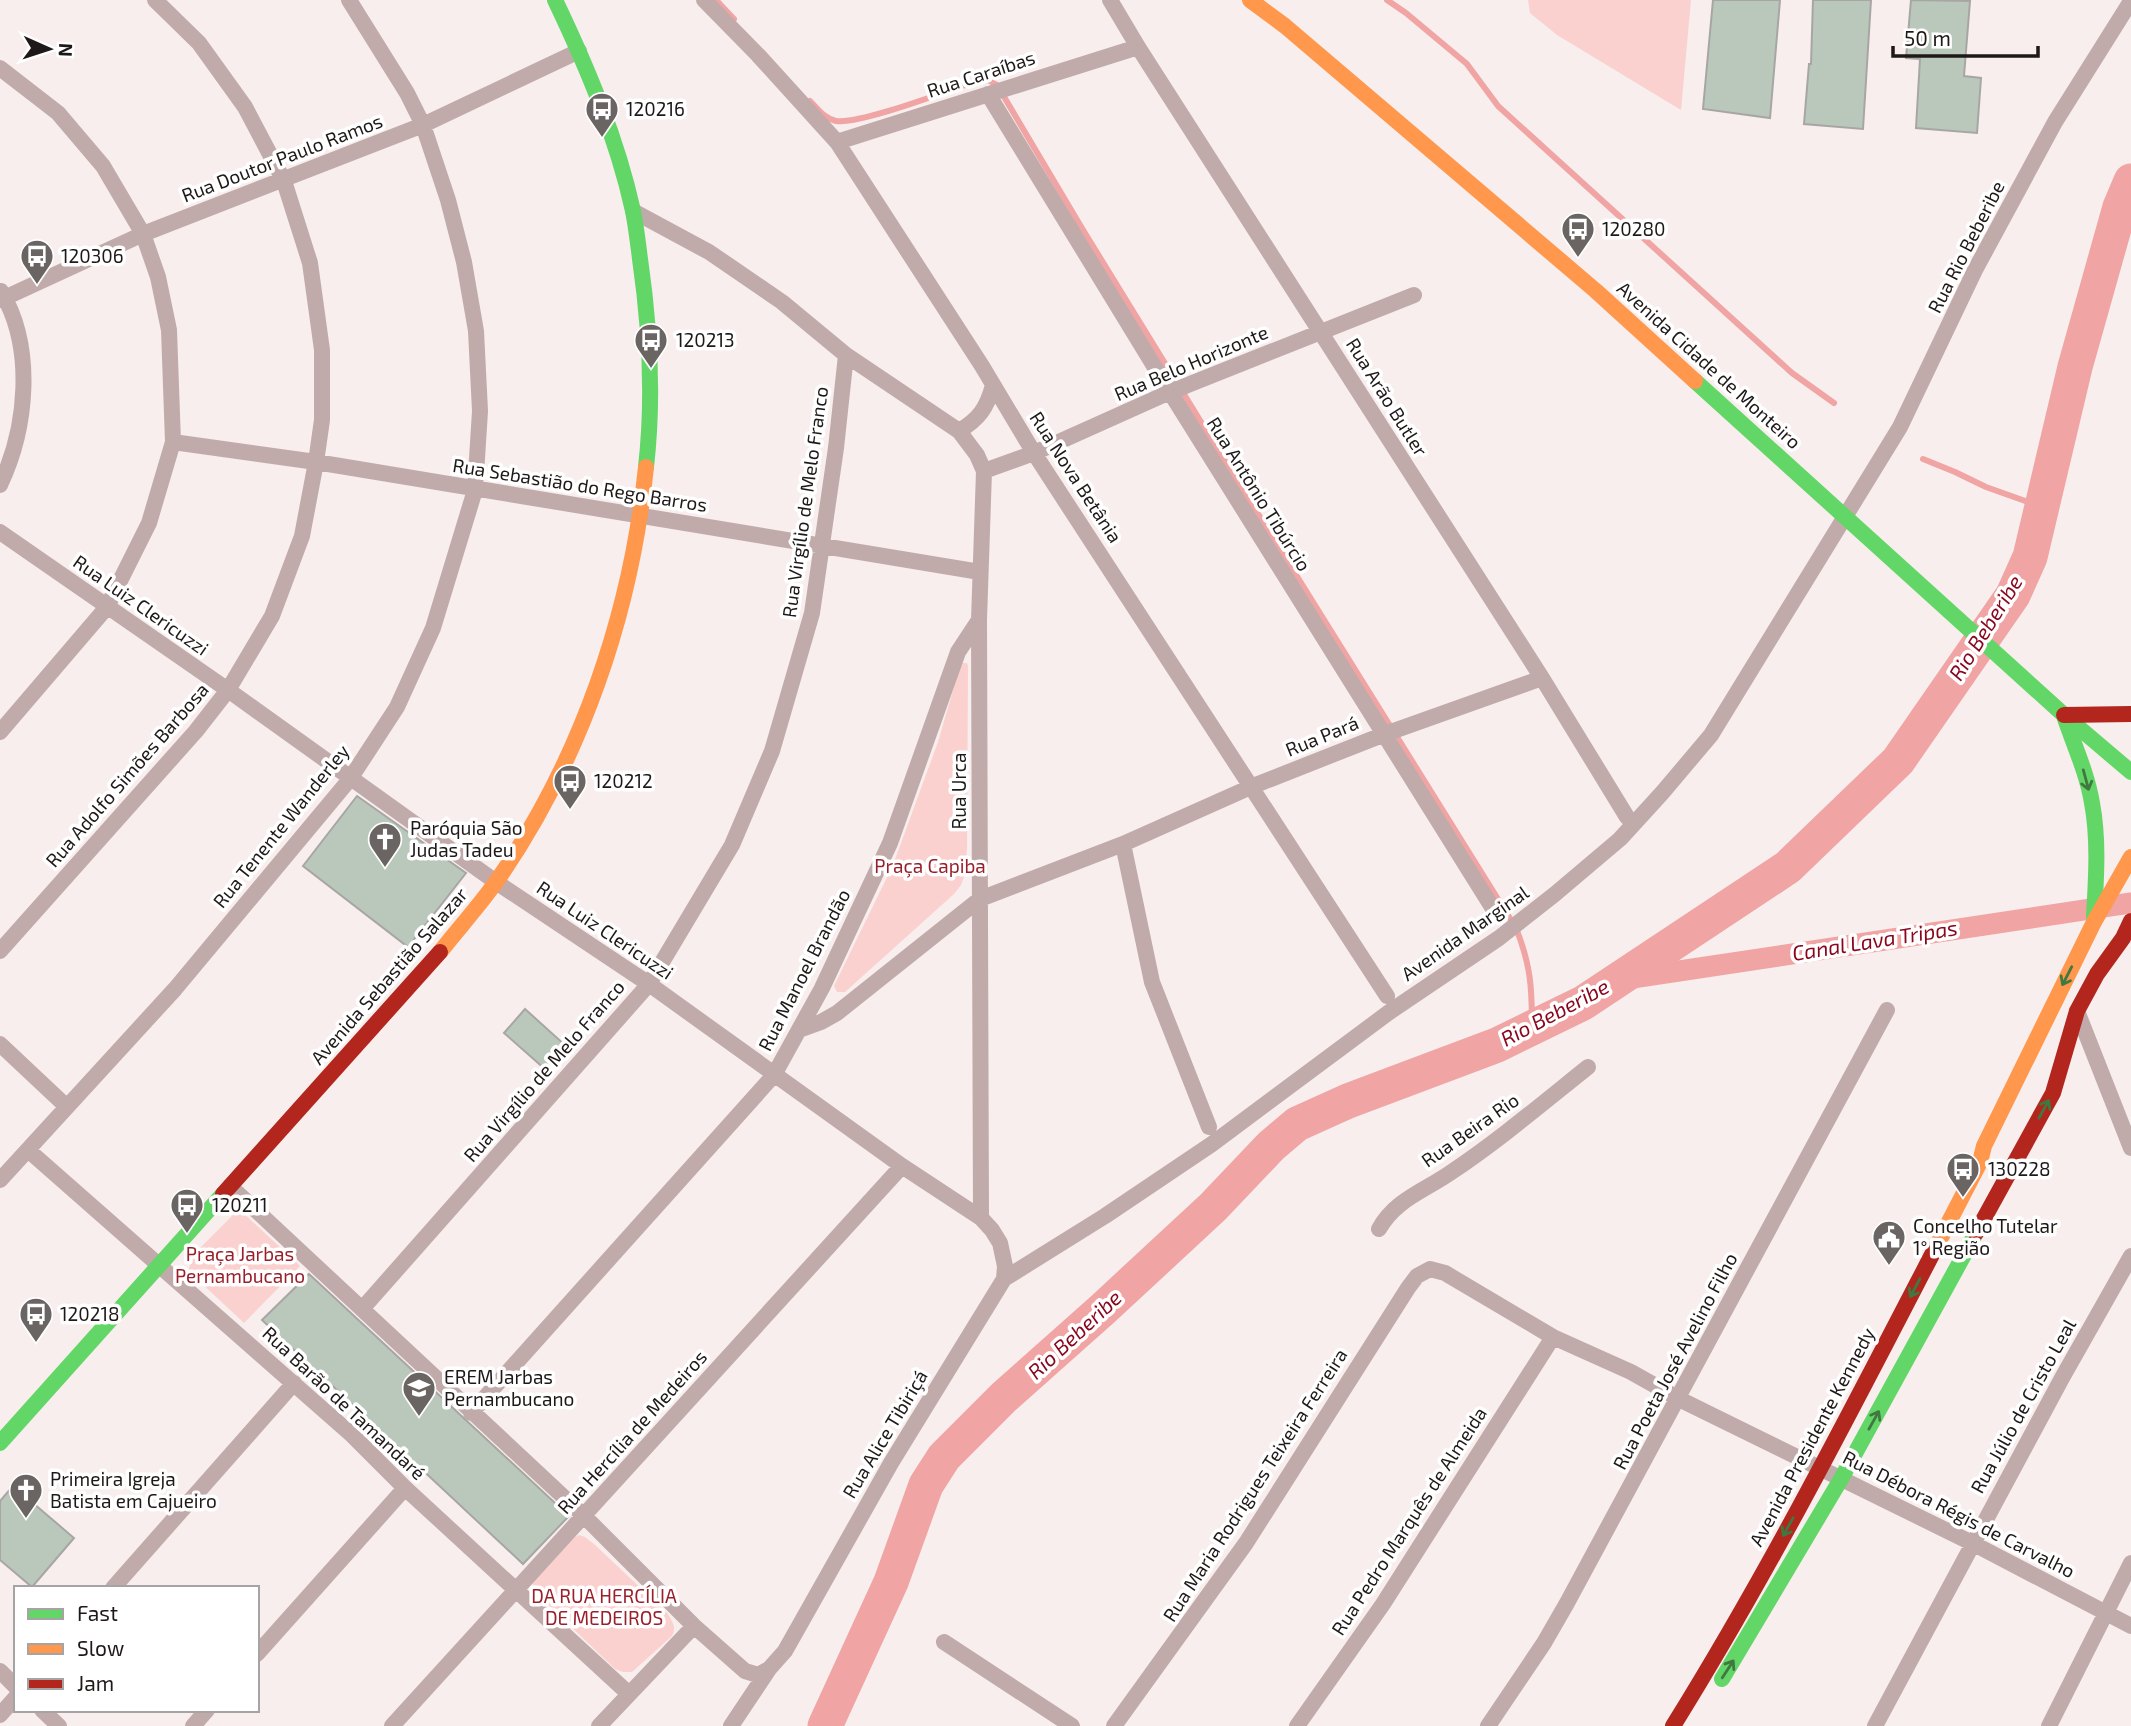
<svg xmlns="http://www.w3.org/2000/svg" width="2131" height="1726" font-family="'Exo 2',sans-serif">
	<rect width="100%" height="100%" fill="#f7eeed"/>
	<!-- green -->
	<path fill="#fbd1cf" d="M1528,0h163l-10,110 -124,-75 -27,-22z
		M961,663h6l1,3 -1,182 -2,26 -4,11 -7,9 -109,98h-8l-3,-6 59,-121 45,-123z
		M239,1209l61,57 -56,57 -48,-45 -7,-9 3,-13z
		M579,1535l6,2 9,7 73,69c5,8 10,14 5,23l-40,36h-9l-8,-3 -82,-79v-7l42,-46z"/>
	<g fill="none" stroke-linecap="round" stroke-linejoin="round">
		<!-- stream -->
		<path stroke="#f0a4a3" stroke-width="6" d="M716,0l18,19
			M1387,0l19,13 61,51 31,42 294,267 42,30
			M810,101c8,8 15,18 26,20 23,4 114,-31 141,-40l11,-1 9,5 86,145 134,218 299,480c15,38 16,60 16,100
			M1923,459l32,13 31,15 56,20"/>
		<!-- canal -->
		<path stroke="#f0a4a3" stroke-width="21" d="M1619,980l512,-77"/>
		<!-- river -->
		<path stroke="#f0a4a3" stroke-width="35" d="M825,1726l66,-144 35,-97 18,-28 60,-60 99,-88 110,-102 58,-61 26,-22 51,-23 149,-56 86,-42 205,-136 110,-106 115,-166 17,-38 45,-190 45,-160 11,-26"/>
	</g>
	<!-- building -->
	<path fill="#bac8bb" stroke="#a8a6a4" stroke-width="2" d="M1713,0h67l-10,118 -67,-9z
		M1813,0h58l-8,129 -59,-5 5,-60h2z
		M1911,0l59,1 -6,75 17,2 -4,55 -61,-5 4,-69 -14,-1z
		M357,796l109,77 -58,74 -105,-81z
		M525,1009l41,37 -20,24 -42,-37z
		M309,1274l260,242 -46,48 -261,-244z
		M13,1486l61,52 -42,49 -32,-27v-59z"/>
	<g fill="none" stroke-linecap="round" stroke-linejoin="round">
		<!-- street -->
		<path stroke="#c1abaa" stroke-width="16" d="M704,0l54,55 79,87 145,224 52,87 353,543
			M1110,0l28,47 404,631 85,139
			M0,68l58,45 45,53 40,68 15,43 11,53 4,112 -24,81 -42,84 -107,125
			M988,94l182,298 327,523
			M837,142l301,-95
			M633,211l76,41 73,50 64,53 113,76
			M0,300l143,-66 280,-109 156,-74
			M173,442l143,20 664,110
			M984,471l50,-18 136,-61 244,-97
			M0,485c27,-57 35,-137 1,-194
			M0,532l228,158 268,192 153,102 253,182 79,52 11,12 8,13 5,23 -1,13 -113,184 -106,188 -16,18 -38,57
			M1123,844l29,138 57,145
			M0,951l196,-220 32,-41 44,-74 30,-80 14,-74 6,-42v-70l-12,-87 -26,-82 -39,-74 -46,-64 -44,-43
			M2077,1011l54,137
			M799,1030l22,-8 16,-9 143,-114 143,-55 130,-58 132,-52 157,-56
			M0,1044l67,63
			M28,1150l324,285 53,53 223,205
			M0,1180l175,-191 175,-210 47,-72 36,-79 42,-138 5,-79 -4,-80 -12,-69 -16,-62 -25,-75 -16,-32 -58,-93
			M231,1187l353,329 110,110 51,45 13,4 11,-6
			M981,1218l-2,-598 5,-149 -7,-16 -18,-24c20,-12 28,-23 34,-46
			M1379,1229c16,-29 45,-38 71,-56 48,-32 93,-70 138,-106
			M1004,1279l101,-63 107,-72 176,-131 111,-75 56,-44 65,-55 42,-46 49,-58 189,-308 75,-157 80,-148 76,-121
			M362,1309l287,-325 83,-139 40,-94 40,-138 24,-165 10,-93
			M471,1413l303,-338 48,-87 68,-145 68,-191 21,-32
			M113,1588l181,-205
			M944,1642l128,84
			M257,1654l148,-166
			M0,1671l16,16
			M42,1710l17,16
			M0,1715l16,-18
			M193,1726l14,-16
			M392,1726l510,-560
			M599,1726l95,-100
			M1114,1726l132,-183 162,-255 9,-12 13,-7 15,4 108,64 78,35 48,27 293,144 159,83
			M1297,1726l86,-122 170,-267
			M1488,1726l56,-83 23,-40 320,-593
			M1875,1726l187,-348 69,-122
			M2049,1726l82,-163"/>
		<!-- fast -->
		<path stroke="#63d668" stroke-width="16" d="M555,0c32,67 62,138 78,211 3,15 5,32 7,48 10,69 14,138 6,208
			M1695,381l369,334 67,57
			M2064,716c10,29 23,57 28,87 7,37 4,77 2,114
			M0,1443l223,-249
			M1722,1679l119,-200 135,-246"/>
		<!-- slow -->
		<path stroke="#ff974d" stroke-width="16" d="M1250,0l35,26 311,265 99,90
			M440,952c18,-23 39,-46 56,-70 85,-122 135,-268 150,-415
			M1937,1245l43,-83 4,-16 110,-224 37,-65"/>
		<!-- jam -->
		<path stroke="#b3261e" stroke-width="16" d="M2064,715l67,-1
			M223,1194l217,-242
			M1976,1233l77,-140 24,-82 20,-37 26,-36 8,-17
			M1673,1726c97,-156 180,-319 264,-481"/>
	</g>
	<!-- one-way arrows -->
	<defs><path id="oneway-shaft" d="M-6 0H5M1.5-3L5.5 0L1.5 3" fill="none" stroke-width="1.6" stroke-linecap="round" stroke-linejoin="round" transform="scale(1.75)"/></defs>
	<g stroke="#407840">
		<use href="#oneway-shaft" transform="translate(2086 780) rotate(75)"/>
		<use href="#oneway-shaft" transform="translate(2067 976) rotate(117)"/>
		<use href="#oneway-shaft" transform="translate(2044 1109) rotate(-61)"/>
		<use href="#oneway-shaft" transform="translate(1915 1288) rotate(118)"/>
		<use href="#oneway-shaft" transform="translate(1874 1420) rotate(-61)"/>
		<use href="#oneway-shaft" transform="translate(1788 1527) rotate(119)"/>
		<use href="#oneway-shaft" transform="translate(1728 1669) rotate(-57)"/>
	</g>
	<!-- icons -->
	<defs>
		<symbol id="bus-pin" viewBox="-11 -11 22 30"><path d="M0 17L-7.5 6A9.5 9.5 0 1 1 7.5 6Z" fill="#6a6463" stroke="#fff"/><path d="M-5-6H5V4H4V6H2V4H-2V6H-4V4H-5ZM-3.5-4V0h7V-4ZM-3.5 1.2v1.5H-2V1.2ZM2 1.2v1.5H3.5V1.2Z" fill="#fff"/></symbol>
		<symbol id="church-pin" viewBox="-11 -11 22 30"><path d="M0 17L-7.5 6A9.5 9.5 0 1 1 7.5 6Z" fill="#6a6463" stroke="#fff"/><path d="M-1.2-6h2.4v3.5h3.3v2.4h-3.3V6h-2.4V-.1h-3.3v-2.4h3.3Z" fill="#fff"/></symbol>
		<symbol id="civic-pin" viewBox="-11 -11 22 30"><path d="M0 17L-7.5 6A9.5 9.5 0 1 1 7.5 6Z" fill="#6a6463" stroke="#fff"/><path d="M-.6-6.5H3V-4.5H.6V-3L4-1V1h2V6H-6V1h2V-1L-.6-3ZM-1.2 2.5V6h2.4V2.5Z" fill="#fff"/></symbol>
		<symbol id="school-pin" viewBox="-11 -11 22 30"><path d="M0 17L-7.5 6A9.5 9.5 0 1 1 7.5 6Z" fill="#6a6463" stroke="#fff"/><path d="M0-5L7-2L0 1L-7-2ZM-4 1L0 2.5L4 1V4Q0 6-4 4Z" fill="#fff"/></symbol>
	</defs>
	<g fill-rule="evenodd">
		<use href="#bus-pin" x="583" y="90" width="38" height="52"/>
		<use href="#bus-pin" x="1559" y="210" width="38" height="52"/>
		<use href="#bus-pin" x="18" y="237" width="38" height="52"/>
		<use href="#bus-pin" x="632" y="321" width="38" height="52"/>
		<use href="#bus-pin" x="551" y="762" width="38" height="52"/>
		<use href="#church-pin" x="366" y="820" width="38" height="52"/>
		<use href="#bus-pin" x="1944" y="1150" width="38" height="52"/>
		<use href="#bus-pin" x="168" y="1186" width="38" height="52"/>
		<use href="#civic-pin" x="1870" y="1218" width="38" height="52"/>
		<use href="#bus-pin" x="17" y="1295" width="38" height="52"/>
		<use href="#school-pin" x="400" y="1369" width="38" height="52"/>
		<use href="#church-pin" x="7" y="1471" width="38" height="52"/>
	</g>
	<g text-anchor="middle" stroke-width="7" stroke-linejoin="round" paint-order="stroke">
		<!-- street labels -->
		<g font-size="19" fill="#1e1918" stroke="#fff">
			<text transform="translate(981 74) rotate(-18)" y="7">Rua Caraíbas</text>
			<text transform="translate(282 158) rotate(-21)" y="7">Rua Doutor Paulo Ramos</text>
			<text transform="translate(1966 247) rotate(-63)" y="7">Rua Rio Beberibe</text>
			<text transform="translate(1191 363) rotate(-23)" y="7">Rua Belo Horizonte</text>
			<text transform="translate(1709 365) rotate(42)" y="7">Avenida Cidade de Monteiro</text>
			<text transform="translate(1387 397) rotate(58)" y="7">Rua Arão Butler</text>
			<text transform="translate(1076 477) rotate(57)" y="7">Rua Nova Betânia</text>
			<text transform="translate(580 485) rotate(9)" y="7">Rua Sebastião do Rego Barros</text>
			<text transform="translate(1259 494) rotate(58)" y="7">Rua Antônio Tibúrcio</text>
			<text transform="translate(805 502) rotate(-82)" y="7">Rua Virgílio de Melo Franco</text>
			<text transform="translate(141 605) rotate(35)" y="7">Rua Luiz Clericuzzi</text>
			<text transform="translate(1322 736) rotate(-22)" y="7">Rua Pará</text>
			<text transform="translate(127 775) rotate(-49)" y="7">Rua Adolfo Simões Barbosa</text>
			<text transform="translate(959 791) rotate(-90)" y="7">Rua Urca</text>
			<text transform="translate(281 826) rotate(-51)" y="7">Rua Tenente Wanderley</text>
			<text transform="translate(605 930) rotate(34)" y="7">Rua Luiz Clericuzzi</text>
			<text transform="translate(1465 933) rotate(-35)" y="7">Avenida Marginal</text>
			<text transform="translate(804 970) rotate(-63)" y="7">Rua Manoel Brandão</text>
			<text transform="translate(389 976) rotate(-49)" y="7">Avenida Sebastião Salazar</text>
			<text transform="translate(544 1071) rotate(-49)" y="7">Rua Virgílio de Melo Franco</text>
			<text transform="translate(1470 1130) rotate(-35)" y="7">Rua Beira Rio</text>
			<text transform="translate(1675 1361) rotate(-62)" y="7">Rua Poeta José Avelino Filho</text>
			<text transform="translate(344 1403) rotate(43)" y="7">Rua Barão de Tamandaré</text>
			<text transform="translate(2023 1406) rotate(-61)" y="7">Rua Júlio de Cristo Leal</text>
			<text transform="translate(632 1432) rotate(-48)" y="7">Rua Hercília de Medeiros</text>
			<text transform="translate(885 1434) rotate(-59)" y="7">Rua Alice Tibiriçá</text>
			<text transform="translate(1812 1437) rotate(-62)" y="7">Avenida Presidente Kennedy</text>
			<text transform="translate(1255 1485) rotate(-57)" y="7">Rua Maria Rodrigues Teixeira Ferreira</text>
			<text transform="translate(1959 1514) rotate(27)" y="7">Rua Débora Régis de Carvalho</text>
			<text transform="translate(1409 1521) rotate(-57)" y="7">Rua Pedro Marquês de Almeida</text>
		</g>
		<!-- poi labels -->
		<g font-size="19" fill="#1e1918" stroke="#fff" text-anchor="start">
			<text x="626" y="116">120216</text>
			<text x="1602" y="236">120280</text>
			<text x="61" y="263">120306</text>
			<text x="676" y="347">120213</text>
			<text x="594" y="788">120212</text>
			<text x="410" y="835">Paróquia São<tspan x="410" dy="22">Judas Tadeu</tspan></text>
			<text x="1988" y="1176">130228</text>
			<text x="212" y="1212">120211</text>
			<text x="1913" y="1233">Concelho Tutelar<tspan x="1913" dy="22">1° Região</tspan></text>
			<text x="60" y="1321">120218</text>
			<text x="444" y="1384">EREM Jarbas<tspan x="444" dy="22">Pernambucano</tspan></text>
			<text x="50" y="1486">Primeira Igreja<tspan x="50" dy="22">Batista em Cajueiro</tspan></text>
		</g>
		<!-- park labels -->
		<g font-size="19" fill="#991f2a" stroke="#fff">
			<text x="930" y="873">Praça Capiba</text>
			<text x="240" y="1261">Praça Jarbas<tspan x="240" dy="22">Pernambucano</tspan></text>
			<text x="604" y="1603">DA RUA HERCÍLIA<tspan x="604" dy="22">DE MEDEIROS</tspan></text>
		</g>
		<!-- water labels -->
		<g font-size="21" font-style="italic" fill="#88051c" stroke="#fff">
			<text transform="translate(1986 628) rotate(-58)" y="7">Rio Beberibe</text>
			<text transform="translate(1875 941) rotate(-9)" y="7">Canal Lava Tripas</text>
			<text transform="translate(1555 1013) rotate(-28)" y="7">Rio Beberibe</text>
			<text transform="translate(1075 1335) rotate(-43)" y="7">Rio Beberibe</text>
		</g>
	</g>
	<!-- legend -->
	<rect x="14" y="1586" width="245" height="126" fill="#ffffff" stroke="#a5a3a3" stroke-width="2"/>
	<rect x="28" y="1609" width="35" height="10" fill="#63d668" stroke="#a5a3a3" stroke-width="2"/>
	<text x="77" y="1621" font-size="21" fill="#1e1918">Fast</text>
	<rect x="28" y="1644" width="35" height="10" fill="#ff974d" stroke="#a5a3a3" stroke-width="2"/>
	<text x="77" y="1656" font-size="21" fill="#1e1918">Slow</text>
	<rect x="28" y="1679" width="35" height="10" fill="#b3261e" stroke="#a5a3a3" stroke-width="2"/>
	<text x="77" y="1691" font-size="21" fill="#1e1918">Jam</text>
	<!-- north arrow -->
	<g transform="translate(49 49) rotate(93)" stroke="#ffffff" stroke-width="5" paint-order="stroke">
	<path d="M0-5L12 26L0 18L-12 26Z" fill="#1e1918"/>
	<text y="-10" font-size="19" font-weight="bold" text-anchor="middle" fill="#1e1918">N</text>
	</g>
	<!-- scale -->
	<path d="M1893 46v10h145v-10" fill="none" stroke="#1e1918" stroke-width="3.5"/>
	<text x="1904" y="46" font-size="21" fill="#1e1918" stroke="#ffffff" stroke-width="5" paint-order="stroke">50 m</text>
</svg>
